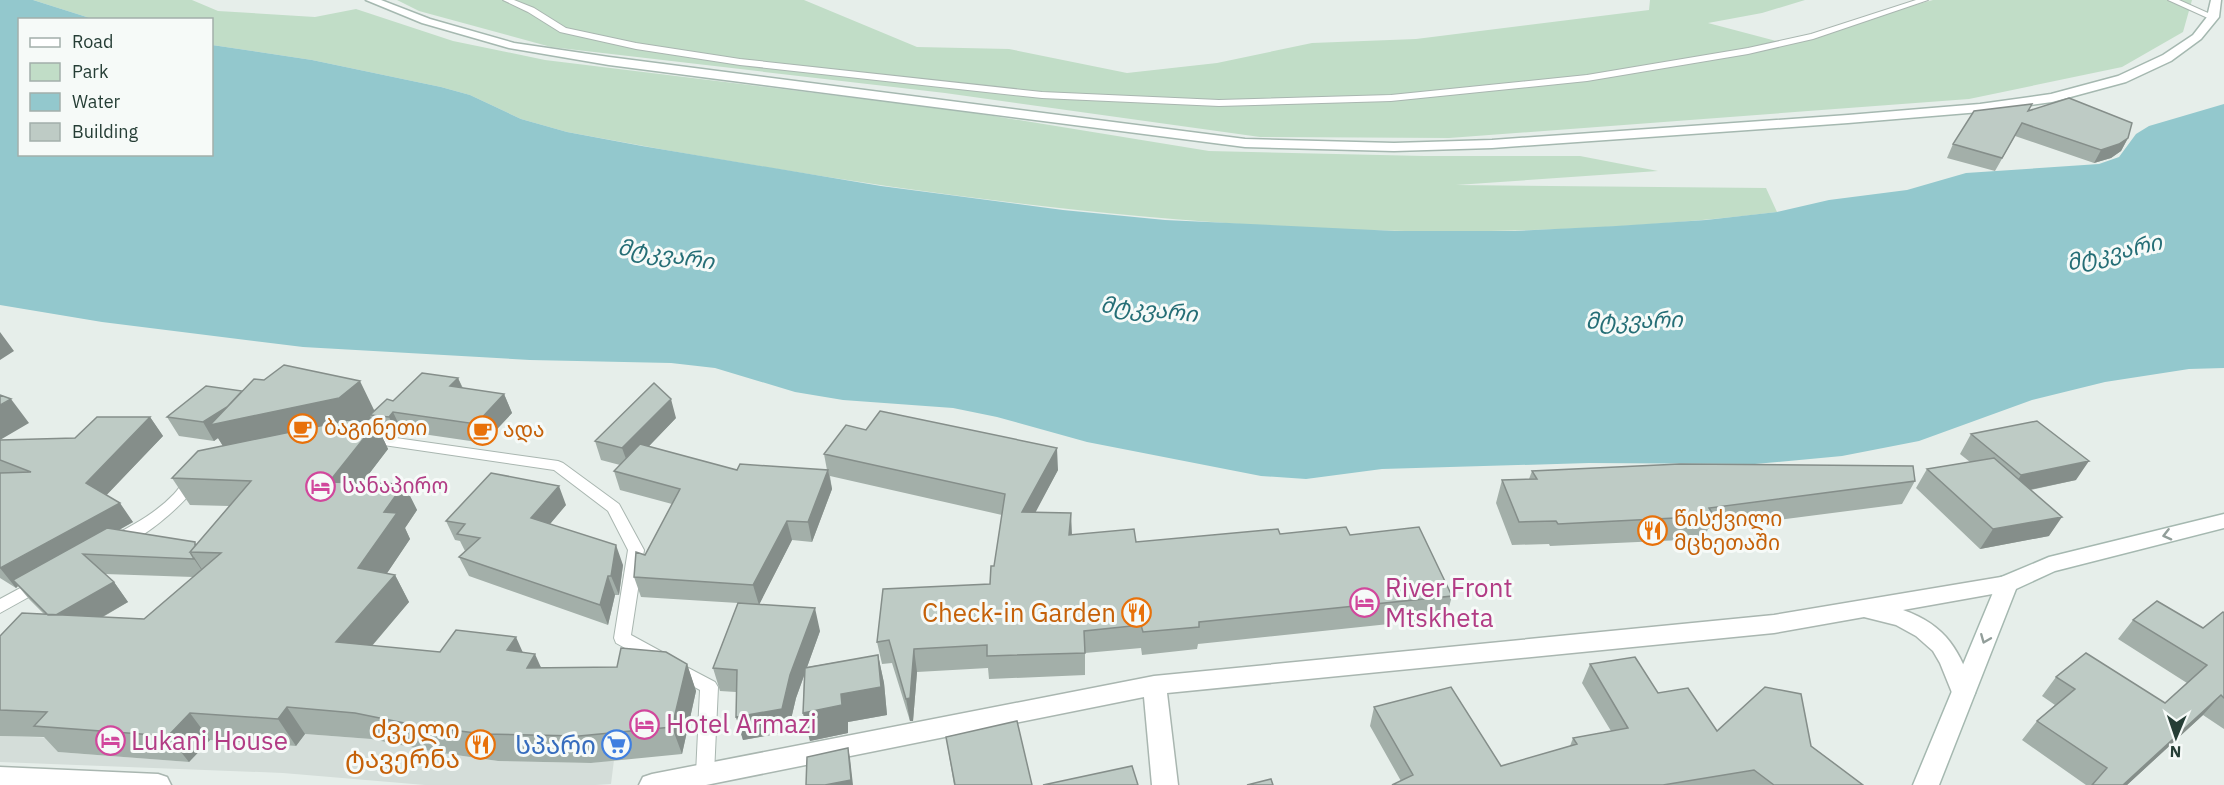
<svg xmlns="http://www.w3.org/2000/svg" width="2224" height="785" font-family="'IBM Plex Sans','Noto Sans Georgian',sans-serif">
	<rect width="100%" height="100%" fill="#e6eeea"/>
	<!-- built -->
	<path fill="#d4ddd9" d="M305,734l66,5 64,13 63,9 93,2 23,-3 -3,24 -15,1h-171l-142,-12 -283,-11v-26l59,2 -1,14 131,10 21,-22 86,6z"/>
	<!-- green -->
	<path fill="#c1ddc7" d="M33,0h159l26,11 97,6 41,-8 97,32 92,19 418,51 246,40 215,5h156l78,15 -202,14 310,3 11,24c-410,50 -807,-5 -1210,-80l-46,-13 -51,-24 -29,-8 -129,-27 -100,-15v-25l-119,-1z
		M397,0h407l113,47 92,2 118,24 90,-10 95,-20 104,-4 233,-29 1,-10h155l-43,13 -54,10 72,19 153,-42h259l-9,32 -61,35 -153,32 -520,39 -189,-1 -315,-44 -394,-46 -132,-36z"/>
	<!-- water -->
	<path fill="#93c8cd" d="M0,0h33l60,19 -73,1v134h192v-109l100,15 129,27 29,8 51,24 46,13 75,14 239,40 182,24 102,10 230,11h120l101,-5 90,-6 71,-8 52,-12 78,-10 59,-17 133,-9 20,-7 17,-23 13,-8 75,-22v264l-35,1 -84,13 -73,18 -113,41 -77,15 -87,8 -166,-1 -207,6 -76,10 -45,-3 -174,-34 -90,-25 -44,-9 -110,-8 -48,-8 -80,-24 -44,-5 -141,-3 -227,-13 -201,-25 -102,-17z"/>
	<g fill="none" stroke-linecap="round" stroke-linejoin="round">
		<defs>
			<path id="lane" d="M503,0h11l20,8 32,20 70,15 104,16 302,33 177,8 172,-5 196,-20 161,-27 63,-14 105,-34h12l-115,39 -65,15 -161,27 -196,20 -172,5 -177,-8 -302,-33 -104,-16 -76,-17 -32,-20z
				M2168,0h11l38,17 -7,2z
				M368,434l190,27 5,2 56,41 25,46 -13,85 33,18 3,5 -3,5 -6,2 -6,-2 -36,-20 -2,-5 14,-88 -20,-39 -54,-41 -191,-28 -2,-3 2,-3z
				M194,475l5,1 2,4c-11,19 -68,72 -90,65l-3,-4 3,-4c22,-12 45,-24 63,-43 6,-6 11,-17 20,-19z
				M39,578l6,2 2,4 -2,4 -45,25v-14z
				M677,662l38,20 3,5 -4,87 -2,6 -7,2 -7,-2 -2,-6 4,-84 -29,-16 -3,-5 3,-5z"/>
			<path id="street" d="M2007,576l8,2 3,6 -3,6 -112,20c45,16 56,41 72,83l-4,7 -8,3 -8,-3 -15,-37 -7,-12 -17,-15 -20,-11 -32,-8 -90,16 -607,60 11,92h-26l-8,-88 -438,88h-67l4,-8 9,-3 502,-98 620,-61z
				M0,767l158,7 9,3 4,8h-171z"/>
			<path id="secondary" d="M366,0h15l49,19 84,24 95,14 636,82 149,4 98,-3 356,-25 132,-11 71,-10 67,-18 45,-21 30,-20 14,-18 4,-17h10l-2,17 -18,22 -30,22 -45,21 -74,20 -72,10 -132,11 -356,25 -98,3 -149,-4 -636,-82 -100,-17 -87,-25z
				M2224,514v14l-169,43 -39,18 -77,196h-26l86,-207 50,-21z"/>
		</defs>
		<!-- lane casing -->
		<use href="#lane" stroke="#a9b6b0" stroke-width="2"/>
		<!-- street casing -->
		<use href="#street" stroke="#a9b6b0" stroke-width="3"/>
		<!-- secondary casing -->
		<use href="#secondary" stroke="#a5b8b0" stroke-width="3"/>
		<!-- lane -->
		<use href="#lane" fill="#fff" fill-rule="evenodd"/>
		<!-- street -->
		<use href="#street" fill="#fff" fill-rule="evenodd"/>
		<!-- secondary -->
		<use href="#secondary" fill="#fff" fill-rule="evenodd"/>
	</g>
	<!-- wall -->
	<path fill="#a3afa9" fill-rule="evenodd" d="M2029,110l99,28 -7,13 -10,7 -17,5 -79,-27 -20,35 -48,-13 6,-14z
		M458,378l5,10 41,6 8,19 -28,30 -82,-12 -4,5 -17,-2 7,15 -26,34 42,1 13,26 -12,18 5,11 -23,34 8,2 14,27 -37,44 68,6 83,1 18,14h76l70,-3 9,27 -14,63 -91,9 -93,-2 -63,-9 -64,-13 -66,-5 -9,12 -86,-6 -21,22 -131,-10 -14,-15 -44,-1v-100l44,-22 -15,-15 -11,-13 -2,2 -16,-10v-137l75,-3 75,-21 13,19 -57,59 27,27 -14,8 78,14 32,-38 -39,-1 -18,-27 51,-32 -5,-8 -4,3 -35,-5 -12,-19 207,-7 19,-9zM371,418l3,5 -7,-1zM105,574l88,3 -49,42 -41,-2 25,-15 -14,-20z
		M676,418l-28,29 89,23h90l-3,-16 234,16 -23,42 37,22 64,8 144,-8 70,1 102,61 -6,22 -248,26 -1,5 -55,6 -1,-7 -56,5v22l-96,4 -1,-11 -71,4 -4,49h-3l-18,-58 -10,1 -5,-22 113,-58 4,-18 8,-51 -172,-39 2,13 -20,53 -20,-2 -33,64 61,27 -13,36 71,-12 6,28 3,32 -39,7v11l-38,8 -7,-28 1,-37 -8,22 -8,34 -45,8 -7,-23v-25l-16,-1 -7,-23 25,-65 -97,-6 -7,-20 38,-73 -52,-14 -6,-19 6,-6 -19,-5 -6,-19z
		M1971,434l105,46 -45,10 18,46 -69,13 -64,-61 11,-19 43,-7 -10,-8z
		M1532,471l383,10 -13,23 -194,25 -4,10 -154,7 -1,-2 -37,1 -16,-42 6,-23 27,-1z
		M566,505l-16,19 73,41 -4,30h-4l-7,30 -139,-49 -10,-19 6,-6 -5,-10 -5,-1 -9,-19z
		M2224,613v116l-21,-14 -76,70h-41l-64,-45 15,-19 18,-16 -13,-9 14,-19 109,26 22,-20 -69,-44 15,-19 70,8z
		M1590,664l68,29 59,38 94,15 52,39h-471l9,-4 -31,-55 4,-19 127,59 69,-20 3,-8 38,-7 -29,-48z
		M946,737l86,48h-78z"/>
	<!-- shaded-wall -->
	<path fill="#858e8a" d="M2128,138l-7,13 -10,7 -17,5 7,-13z
		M0,332l14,19 -14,9z
		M458,378l8,19 -16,-11z
		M360,381l16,33 -6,1 1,3 -15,14 -125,27 -13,-21 -4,3 -11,-19 48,-30z
		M504,394l8,19 -28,30 -8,-19z
		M11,399l18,24 -29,17v-35z
		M671,399l5,19 -47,49 -7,-19z
		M393,412l9,19 -4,5 -9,-19z
		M150,417l13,19 -63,66 -14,-19z
		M376,423l12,26 -45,59 -14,-26z
		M1057,448l1,22 -34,64 -2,-22z
		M2089,461l-13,19 -67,14 12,-19z
		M828,470l4,19 -20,53 -4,-20z
		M404,484l13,26 -12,18 5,11 -37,55 -15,-26 26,-56z
		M559,486l7,19 -27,32 -8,-19z
		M120,503l13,19 -114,64 -6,-6 5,6 -2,2 -16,-20z
		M1071,513l1,22h-3z
		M2062,517l-13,19 -69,13 13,-20z
		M787,521l5,19 -33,65 -6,-20z
		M616,545l7,20 -4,30 -8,-19z
		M194,557l13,20v1l-13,-19z
		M395,575l14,27 -57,67 -16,-27z
		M608,576l7,19 -7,30 -8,-20z
		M114,582l14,20 -61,35 -16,-19z
		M815,608l5,23 -24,67 -8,34 -45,8 -7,-23 54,-42z
		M516,637l12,27 -21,-14z
		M914,649l3,23 -4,49h-3l-4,-22z
		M535,654l12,27 -20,-13z
		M878,655l6,28 3,32 -39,7v11l-38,8 -7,-28 38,-19z
		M687,664l9,27 -14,63 -10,-27z
		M2221,695l-18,20 -76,70h-4z
		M287,707l18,27 -9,12 -18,-27z
		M190,713l20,27 -21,22 -21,-26z
		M848,748l2,10 3,27h-28z"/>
	<!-- building -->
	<path fill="#becbc5" stroke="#858e8a" stroke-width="1.5" d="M2069,98l63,25 -4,15 -9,6 -18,6 -79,-27 -20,35 -49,-14 21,-33 58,-7 -4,7z
		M284,365l76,16 -21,17 -129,27 44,-46 10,1z
		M422,373l36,5 -8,8 54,8 -28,30 -83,-12 -4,5 -19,-2 17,-16 6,2z
		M654,383l17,16 -49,49 -27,-7z
		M206,386l36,5 -15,16 -24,15 -36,-5z
		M0,395l11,4 -11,6z
		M880,411l177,37 -35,64 49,1 -2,22 65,-6 2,13 142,-13 2,5 66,-7 4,8 69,-8 33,69 -253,26v5l-56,5 -2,-7 -57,6 1,22 -98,3v-11l-73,4 -4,49 -4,1 -17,-59 -12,2 6,-53 107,-5 1,-18h3l11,-72 -181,-40 22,-29 20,5z
		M97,417h53l-64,66 34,20 -120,65v-95l31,-1 -31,-12v-20l75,-2z
		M349,420l27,3 -47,59 75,2 -20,28 13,1 -39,55 37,7 -59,67 104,10 16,-22 60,7 -9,13 28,4 -8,14 90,-1 4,-19 45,4 21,12 -15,63 -93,9 -95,-2 -65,-8 -64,-13 -68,-6 -9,12 -88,-6 -22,23 -134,-10 13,-14 -47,-2v-74l22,-23 122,6 77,-66 -31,-1 61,-71 -79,-3 26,-27z
		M2037,421l52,40 -68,14 -50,-41z
		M640,444l97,26 3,-6 88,6 -20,52 -21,-1 -34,64 -119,-8 2,-25 9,3 35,-66 -66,-18z
		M1994,458l68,59 -69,12 -66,-60z
		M1680,464l233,2 2,15 -206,27 5,8 -156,8 -2,-3 -37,1 -17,-42 35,-1 -5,-8z
		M491,473l68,13 -28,32 85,27 -5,31h-3l-8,29 -141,-48 21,-19 -23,-4 8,-10 -19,-3z
		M107,528l88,14v4l-5,6 4,7 -111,-5 31,28 -58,33h-8l-35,-35z
		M2157,601l46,27 20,-16 1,1v85l-3,-3 -98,90h-31l15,-17 -70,-47 38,-32 -19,-12 30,-24 79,50 42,-38 -74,-45z
		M738,603l77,5 -25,67 -8,34 -46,8 1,-47 -24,-2z
		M878,655l3,32 -40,7 1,11 -39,8 2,-45z
		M1635,657l23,36 30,-5 29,43 48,-44 36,7 10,52 52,39h-89l-20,-15 -91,15h-271l21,-10 -39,-68 77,-20 50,79 76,-22 -4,-6 55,-10 -38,-64z
		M1017,721l15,64h-77l-9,-48z
		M848,748l3,32 -26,5h-19l1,-28z
		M1132,766l6,19h-95z
		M1271,779l2,6h-26z"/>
	<!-- one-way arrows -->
	<defs><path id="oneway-chevron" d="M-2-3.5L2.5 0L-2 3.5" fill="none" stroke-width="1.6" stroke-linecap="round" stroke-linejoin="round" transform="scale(1.5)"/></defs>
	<g stroke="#929e9a">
		<use href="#oneway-chevron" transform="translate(2167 535) rotate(166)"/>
		<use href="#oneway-chevron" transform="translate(1985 639) rotate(112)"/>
	</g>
	<!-- icons -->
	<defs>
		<symbol id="cafe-ring" viewBox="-11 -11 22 22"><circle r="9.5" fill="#f6faf8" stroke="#e8710a" stroke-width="1.5"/><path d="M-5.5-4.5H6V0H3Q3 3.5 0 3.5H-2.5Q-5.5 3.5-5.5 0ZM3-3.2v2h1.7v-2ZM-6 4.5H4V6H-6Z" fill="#e8710a"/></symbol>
		<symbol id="hotel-ring" viewBox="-11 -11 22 22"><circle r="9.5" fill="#f6faf8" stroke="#d1479c" stroke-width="1.5"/><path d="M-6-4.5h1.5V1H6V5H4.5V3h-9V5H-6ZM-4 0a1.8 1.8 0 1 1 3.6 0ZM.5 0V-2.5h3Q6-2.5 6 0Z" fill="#d1479c"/></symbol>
		<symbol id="restaurant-ring" viewBox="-11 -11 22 22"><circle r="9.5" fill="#f6faf8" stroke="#e8710a" stroke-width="1.5"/><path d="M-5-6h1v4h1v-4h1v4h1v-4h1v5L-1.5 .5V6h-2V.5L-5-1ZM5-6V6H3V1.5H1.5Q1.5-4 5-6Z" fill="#e8710a"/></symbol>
		<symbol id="supermarket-ring" viewBox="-11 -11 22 22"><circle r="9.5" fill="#f6faf8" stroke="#3f7fe0" stroke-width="1.5"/><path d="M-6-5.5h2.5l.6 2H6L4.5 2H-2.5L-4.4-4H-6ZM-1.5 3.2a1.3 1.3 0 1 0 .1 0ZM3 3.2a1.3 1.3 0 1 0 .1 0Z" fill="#3f7fe0"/></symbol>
	</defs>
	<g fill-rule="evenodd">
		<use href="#cafe-ring" x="286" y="412" width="33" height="33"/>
		<use href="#cafe-ring" x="466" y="414" width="33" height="33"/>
		<use href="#hotel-ring" x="304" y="470" width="33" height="33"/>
		<use href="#restaurant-ring" x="1636" y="514" width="33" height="33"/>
		<use href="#hotel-ring" x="1348" y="586" width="33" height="33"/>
		<use href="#restaurant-ring" x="1120" y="596" width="33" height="33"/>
		<use href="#hotel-ring" x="628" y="708" width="33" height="33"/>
		<use href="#hotel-ring" x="94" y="724" width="33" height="33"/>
		<use href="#restaurant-ring" x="464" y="728" width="33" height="33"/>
		<use href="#supermarket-ring" x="600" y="728" width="33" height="33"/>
	</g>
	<g text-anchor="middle" stroke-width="6" stroke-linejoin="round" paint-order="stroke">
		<!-- food labels -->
		<g font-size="21" fill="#c56008" stroke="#f6faf8" text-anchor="start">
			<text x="324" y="435">ბაგინეთი</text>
			<text x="503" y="437">ადა</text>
			<text x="1674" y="526">წისქვილი<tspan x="1674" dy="24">მცხეთაში</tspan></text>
		</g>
		<!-- hotel labels -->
		<g font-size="21" fill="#b23c85" stroke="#f6faf8" text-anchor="start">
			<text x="342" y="493">სანაპირო</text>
		</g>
		<!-- water labels -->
		<g font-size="22" font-style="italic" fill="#256e76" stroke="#f6faf8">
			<text transform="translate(2114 252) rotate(-13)" y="8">მტკვარი</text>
			<text transform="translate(666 254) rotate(9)" y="8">მტკვარი</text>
			<text transform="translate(1149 309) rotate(6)" y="8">მტკვარი</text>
			<text transform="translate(1634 320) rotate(-1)" y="8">მტკვარი</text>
		</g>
		<!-- near-hotel labels -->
		<g font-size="26" fill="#b23c85" stroke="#f6faf8" text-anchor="start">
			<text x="1385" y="597">River Front<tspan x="1385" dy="30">Mtskheta</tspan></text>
			<text x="666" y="733">Hotel Armazi</text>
			<text x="131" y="750">Lukani House</text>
		</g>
		<!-- near-food labels -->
		<g font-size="26" fill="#c56008" stroke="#f6faf8" text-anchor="end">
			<text x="1116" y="622">Check-in Garden</text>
			<text x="460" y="738">ძველი<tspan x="460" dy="30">ტავერნა</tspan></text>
		</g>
		<!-- near-shop labels -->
		<g font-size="26" fill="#366cbe" stroke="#f6faf8" text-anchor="end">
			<text x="596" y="754">სპარი</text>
		</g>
	</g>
	<!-- legend -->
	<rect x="18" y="18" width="195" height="138" fill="#f6faf8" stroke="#a3afaa" stroke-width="1.5"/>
	<rect x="30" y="38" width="30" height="9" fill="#ffffff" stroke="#a3afaa" stroke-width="1.5"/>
	<text x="72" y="48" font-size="18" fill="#263e36">Road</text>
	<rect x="30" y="63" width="30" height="18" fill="#c1ddc7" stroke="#a3afaa" stroke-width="1.5"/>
	<text x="72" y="78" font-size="18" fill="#263e36">Park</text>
	<rect x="30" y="93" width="30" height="18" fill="#93c8cd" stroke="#a3afaa" stroke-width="1.5"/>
	<text x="72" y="108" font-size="18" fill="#263e36">Water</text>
	<rect x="30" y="123" width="30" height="18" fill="#becbc5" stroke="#a3afaa" stroke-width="1.5"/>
	<text x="72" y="138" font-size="18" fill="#263e36">Building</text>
	<!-- north arrow -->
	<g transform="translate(2176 737) rotate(182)" stroke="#f6faf8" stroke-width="4.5" paint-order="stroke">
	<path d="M0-4.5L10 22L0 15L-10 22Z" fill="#263e36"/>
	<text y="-9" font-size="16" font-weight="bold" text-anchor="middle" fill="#263e36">N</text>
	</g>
</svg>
